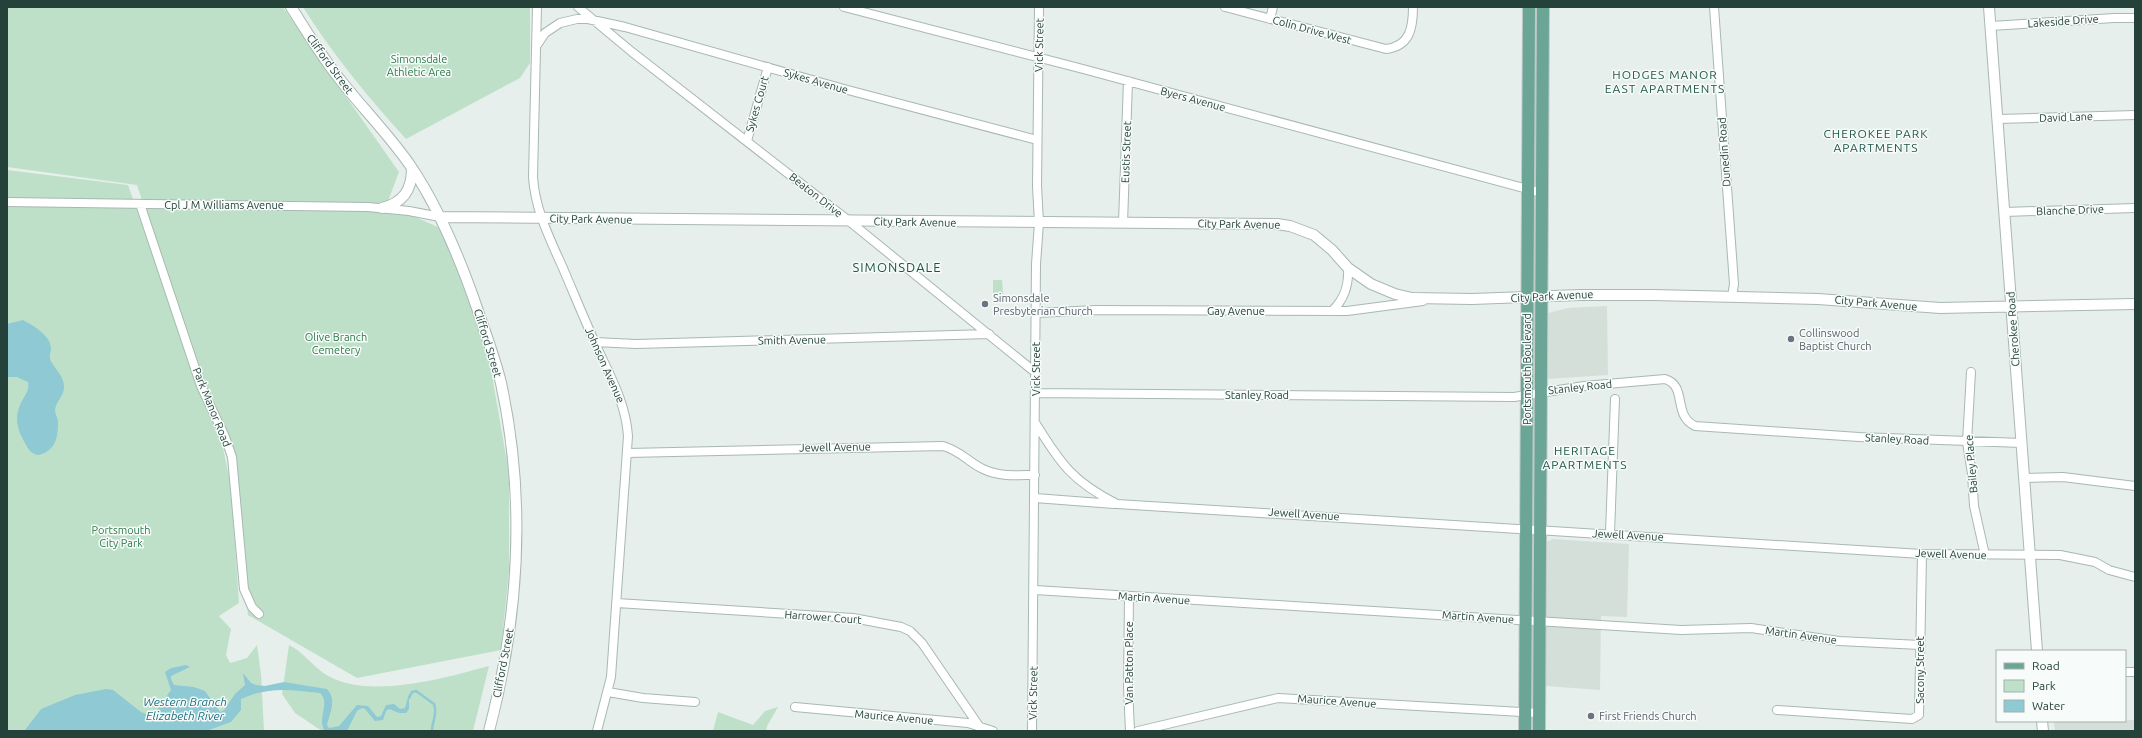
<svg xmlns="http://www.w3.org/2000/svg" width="2142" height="738" font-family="Ubuntu,sans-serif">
	<rect width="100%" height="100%" fill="#e6efeb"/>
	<!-- built -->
	<path fill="#d4dfda" d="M1607,306l1,69 -61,4 1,-66 20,-5z
		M1553,539l76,5 -2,73 -26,-1 -1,74 -54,-4v-141l1,-3z
		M2135,720v11h-80l-1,-9z"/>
	<!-- green -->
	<path fill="#bfe0c8" d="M7,7h276l116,165 -14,37 15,1 40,18 8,16 41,114 20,116v97l-8,79 -144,28 -109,-63 -16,-172 -24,-44 -71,-214 -130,-18z
		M303,7h227v56l-10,15 -114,61c-38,-42 -73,-84 -103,-132z
		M7,170l121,15 74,211 18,38 11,52 8,117 -20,13 12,13 -5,26 4,8 17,-5 10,-13 4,29 3,57h-59l-164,-22 -17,22h-17z
		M993,280h9l1,14h-10z
		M289,645c15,8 21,18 33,27 41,30 122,6 167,-6l-16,65h-151l-27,-18 -13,-19z
		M778,707l-11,19 -1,5h-53l5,-19 35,13 12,-14z"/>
	<!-- water -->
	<path fill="#8ec9d4" d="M23,320c11,6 27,15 28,28 0,5 -3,10 1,15 5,8 12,14 12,24 0,9 -8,14 -9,23 0,4 3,8 3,12 0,17 -3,29 -20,33 -7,-1 -10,-6 -13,-12 -7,-12 -11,-24 -5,-38 3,-8 10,-13 8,-23l-11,-5h-10v-53z
		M186,665l4,2 -19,9v3l3,6 20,2 11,4 15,21 4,-2 11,-16 10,-9 -2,-12 8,10 5,2 9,1 19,-4 43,7c10,11 3,23 0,36l2,3 10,-2 18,-21 11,1 9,11 4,-1 5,-11 8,-1 6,5 5,-1 4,-14v15l-3,4h-7l-10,-4 -3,2 -3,9 -8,1 -10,-12 -3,-1 -5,3 -10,20h-22c-9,-11 6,-28 -5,-38 -29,-3 -51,-7 -79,6v11l-10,12 -25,9h-182l17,-22 34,-14 31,-6 7,1 28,22c15,8 22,-12 30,-22l-6,-18 6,-4z"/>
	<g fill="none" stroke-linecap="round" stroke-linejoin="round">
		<!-- stream -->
		<path stroke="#8ec9d4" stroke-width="2.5" d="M409,698l3,-6 4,-1 18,13c4,10 -2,17 -2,27"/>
		<defs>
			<path id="minor" d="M537,7l-4,170c2,32 16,60 29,89 13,30 25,60 39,90 13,27 25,51 27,80l-17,241 -14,54
				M578,7l54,45 217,169 187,152
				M844,7l239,62 459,124
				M1225,7l161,42c24,-3 27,-21 27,-42
				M1714,7l20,277 -2,13
				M1270,19l3,-12
				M1991,26l123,-8h21
				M537,45l8,-12 15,-10 17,-4h11l37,8 219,62 193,51
				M1997,119l138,-4
				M747,141l21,-74
				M7,202l361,5 41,4 31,6
				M140,204l61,182 24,51 7,20 12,132 8,18 7,7
				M2004,212l131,-4
				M1123,223l5,-142
				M1333,310c12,-12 16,-25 15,-42
				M1037,313l58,-3 252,1 76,-10
				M595,342l41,2 353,-10
				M1971,372l-4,70 5,32 2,32 11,49
				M1036,393l478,4 70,-11 81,-7c23,7 7,36 30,47l164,11 163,6
				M1036,424c26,41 36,57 81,80l805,50 138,1 35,7 14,8 26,7
				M628,453l315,-7c18,5 25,16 40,23 16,8 35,6 52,6
				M2025,478l38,-1 72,9
				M1035,498l79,6
				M1610,533l5,-134
				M1035,590l646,40 70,-2 88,13 81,4
				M1129,596l-1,91 2,44
				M617,603l236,15 48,9 9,4 12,12 57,83
				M2125,672h10
				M608,692l35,6 52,4
				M795,707l173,16 25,8
				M1777,710l135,9 7,-4 3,-161
				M1032,731l4,-467 3,-41 -2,-37 2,-179
				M1138,731l140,-33 261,15"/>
			<path id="tertiary" d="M291,7c16,25 32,52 51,75 23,29 49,55 70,86 29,44 49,93 66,143 8,24 17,47 23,72 25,115 18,234 -12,348
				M1989,7l48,644
				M382,208c22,-5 30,-19 30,-40
				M440,217l837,7 13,2 24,9 18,15 16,18 23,16 24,10 17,4 60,1 109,-4h72l165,4 122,9 195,-4
				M2042,721l1,10"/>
			<path id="primary" d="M1525,731l4,-724
				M1539,731l4,-724"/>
		</defs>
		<!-- minor casing -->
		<use href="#minor" stroke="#a8b8b2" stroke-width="10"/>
		<!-- tertiary casing -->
		<use href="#tertiary" stroke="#a8b8b2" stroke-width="12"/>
		<!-- primary casing -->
		<use href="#primary" stroke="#c2cac8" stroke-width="14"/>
		<!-- minor -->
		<use href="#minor" stroke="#fff" stroke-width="8"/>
		<!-- tertiary -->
		<use href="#tertiary" stroke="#fff" stroke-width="10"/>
		<!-- primary -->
		<use href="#primary" stroke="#6aa596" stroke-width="12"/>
	</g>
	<!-- markers -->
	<g fill="#6b7280" stroke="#f7fbf9" stroke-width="1.5">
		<circle cx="985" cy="304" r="4"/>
		<circle cx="1791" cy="339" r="4"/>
		<circle cx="1591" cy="716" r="4"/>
	</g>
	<g text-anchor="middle" stroke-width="3" stroke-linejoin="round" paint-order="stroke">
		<!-- street labels -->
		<g font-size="11" fill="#24423a" stroke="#f7fbf9">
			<text transform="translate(2063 21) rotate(-4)" y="4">Lakeside Drive</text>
			<text transform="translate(1312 30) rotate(15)" y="4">Colin Drive West</text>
			<text transform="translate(1039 45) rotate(-89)" y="4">Vick Street</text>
			<text transform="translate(330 64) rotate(54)" y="4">Clifford Street</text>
			<text transform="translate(816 81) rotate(16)" y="4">Sykes Avenue</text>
			<text transform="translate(1193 99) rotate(15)" y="4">Byers Avenue</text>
			<text transform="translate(757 104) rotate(-74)" y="4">Sykes Court</text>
			<text transform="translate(2066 117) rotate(-2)" y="4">David Lane</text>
			<text transform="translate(1126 152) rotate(-88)" y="4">Eustis Street</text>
			<text transform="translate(1724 152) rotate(-94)" y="4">Dunedin Road</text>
			<text transform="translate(816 195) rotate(38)" y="4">Beaton Drive</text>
			<text x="224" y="209">Cpl J M Williams Avenue</text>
			<text transform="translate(2070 210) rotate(-2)" y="4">Blanche Drive</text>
			<text transform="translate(591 219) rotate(1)" y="4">City Park Avenue</text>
			<text transform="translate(915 222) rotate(1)" y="4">City Park Avenue</text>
			<text transform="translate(1239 224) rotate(1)" y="4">City Park Avenue</text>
			<text transform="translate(1552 296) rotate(-3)" y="4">City Park Avenue</text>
			<text transform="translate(1876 303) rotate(5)" y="4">City Park Avenue</text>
			<text x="1236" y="315">Gay Avenue</text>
			<text transform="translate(2013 329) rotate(-94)" y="4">Cherokee Road</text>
			<text transform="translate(792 340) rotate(-1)" y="4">Smith Avenue</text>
			<text transform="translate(488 343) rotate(73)" y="4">Clifford Street</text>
			<text transform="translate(605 365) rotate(66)" y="4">Johnson Avenue</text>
			<text transform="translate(1036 369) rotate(-90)" y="4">Vick Street</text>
			<text transform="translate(1527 369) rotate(-90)" y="4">Portsmouth Boulevard</text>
			<text transform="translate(1580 387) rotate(-6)" y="4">Stanley Road</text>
			<text x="1257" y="399">Stanley Road</text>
			<text transform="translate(212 407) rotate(68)" y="4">Park Manor Road</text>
			<text transform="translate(1897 439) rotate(3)" y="4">Stanley Road</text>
			<text transform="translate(835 447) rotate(-1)" y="4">Jewell Avenue</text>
			<text transform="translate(1971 464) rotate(-95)" y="4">Bailey Place</text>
			<text transform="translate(1304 514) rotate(4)" y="4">Jewell Avenue</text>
			<text transform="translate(1628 535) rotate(3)" y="4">Jewell Avenue</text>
			<text transform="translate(1951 554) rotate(2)" y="4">Jewell Avenue</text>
			<text transform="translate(1154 598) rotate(4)" y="4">Martin Avenue</text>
			<text transform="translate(823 617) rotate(4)" y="4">Harrower Court</text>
			<text transform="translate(1478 617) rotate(4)" y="4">Martin Avenue</text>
			<text transform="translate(1801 635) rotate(8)" y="4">Martin Avenue</text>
			<text transform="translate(503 663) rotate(-79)" y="4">Clifford Street</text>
			<text transform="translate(1129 663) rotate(-90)" y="4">Van Patton Place</text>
			<text transform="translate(1920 670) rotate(-90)" y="4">Sacony Street</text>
			<text transform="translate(1033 693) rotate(-89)" y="4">Vick Street</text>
			<text transform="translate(1337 701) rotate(4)" y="4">Maurice Avenue</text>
			<text transform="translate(894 717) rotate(5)" y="4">Maurice Avenue</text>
		</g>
		<!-- park labels -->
		<g font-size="11" fill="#2d7a4b" stroke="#f7fbf9">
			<text x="419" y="63">Simonsdale<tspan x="419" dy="13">Athletic Area</tspan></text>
			<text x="336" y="341">Olive Branch<tspan x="336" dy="13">Cemetery</tspan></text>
			<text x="121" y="534">Portsmouth<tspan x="121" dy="13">City Park</tspan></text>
		</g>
		<!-- worship labels -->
		<g font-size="11" fill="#5b616d" stroke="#f7fbf9" text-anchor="start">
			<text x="993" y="302">Simonsdale<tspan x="993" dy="13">Presbyterian Church</tspan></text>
			<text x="1799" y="337">Collinswood<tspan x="1799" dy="13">Baptist Church</tspan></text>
			<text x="1599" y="720">First Friends Church</text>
		</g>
		<!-- neighbourhood labels -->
		<g font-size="12" letter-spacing="1" fill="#1f5548" stroke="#f7fbf9">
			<text x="1665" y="79">HODGES MANOR<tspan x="1665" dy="14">EAST APARTMENTS</tspan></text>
			<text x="1876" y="138">CHEROKEE PARK<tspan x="1876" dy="14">APARTMENTS</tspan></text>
			<text x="1585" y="455">HERITAGE<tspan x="1585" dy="14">APARTMENTS</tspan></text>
		</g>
		<!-- water labels -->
		<g font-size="12" font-style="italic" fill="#1c6f80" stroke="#f7fbf9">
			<text x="185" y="706">Western Branch<tspan x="185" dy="14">Elizabeth River</tspan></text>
		</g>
		<!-- quarter labels -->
		<g font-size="13" letter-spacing="1" fill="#1f5548" stroke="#f7fbf9">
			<text x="897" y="272">SIMONSDALE</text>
		</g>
	</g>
	<!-- border -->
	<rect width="2142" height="738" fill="none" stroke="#24423a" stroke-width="16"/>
	<!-- legend -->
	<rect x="1996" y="650" width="130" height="72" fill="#f7fbf9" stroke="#a3b1ad"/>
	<rect x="2004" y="663" width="20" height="6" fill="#6aa596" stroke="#a3b1ad"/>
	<text x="2032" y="670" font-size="12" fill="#24423a">Road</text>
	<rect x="2004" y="680" width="20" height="12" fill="#bfe0c8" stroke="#a3b1ad"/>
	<text x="2032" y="690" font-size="12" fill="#24423a">Park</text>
	<rect x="2004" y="700" width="20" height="12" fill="#8ec9d4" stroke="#a3b1ad"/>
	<text x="2032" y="710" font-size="12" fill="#24423a">Water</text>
</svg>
